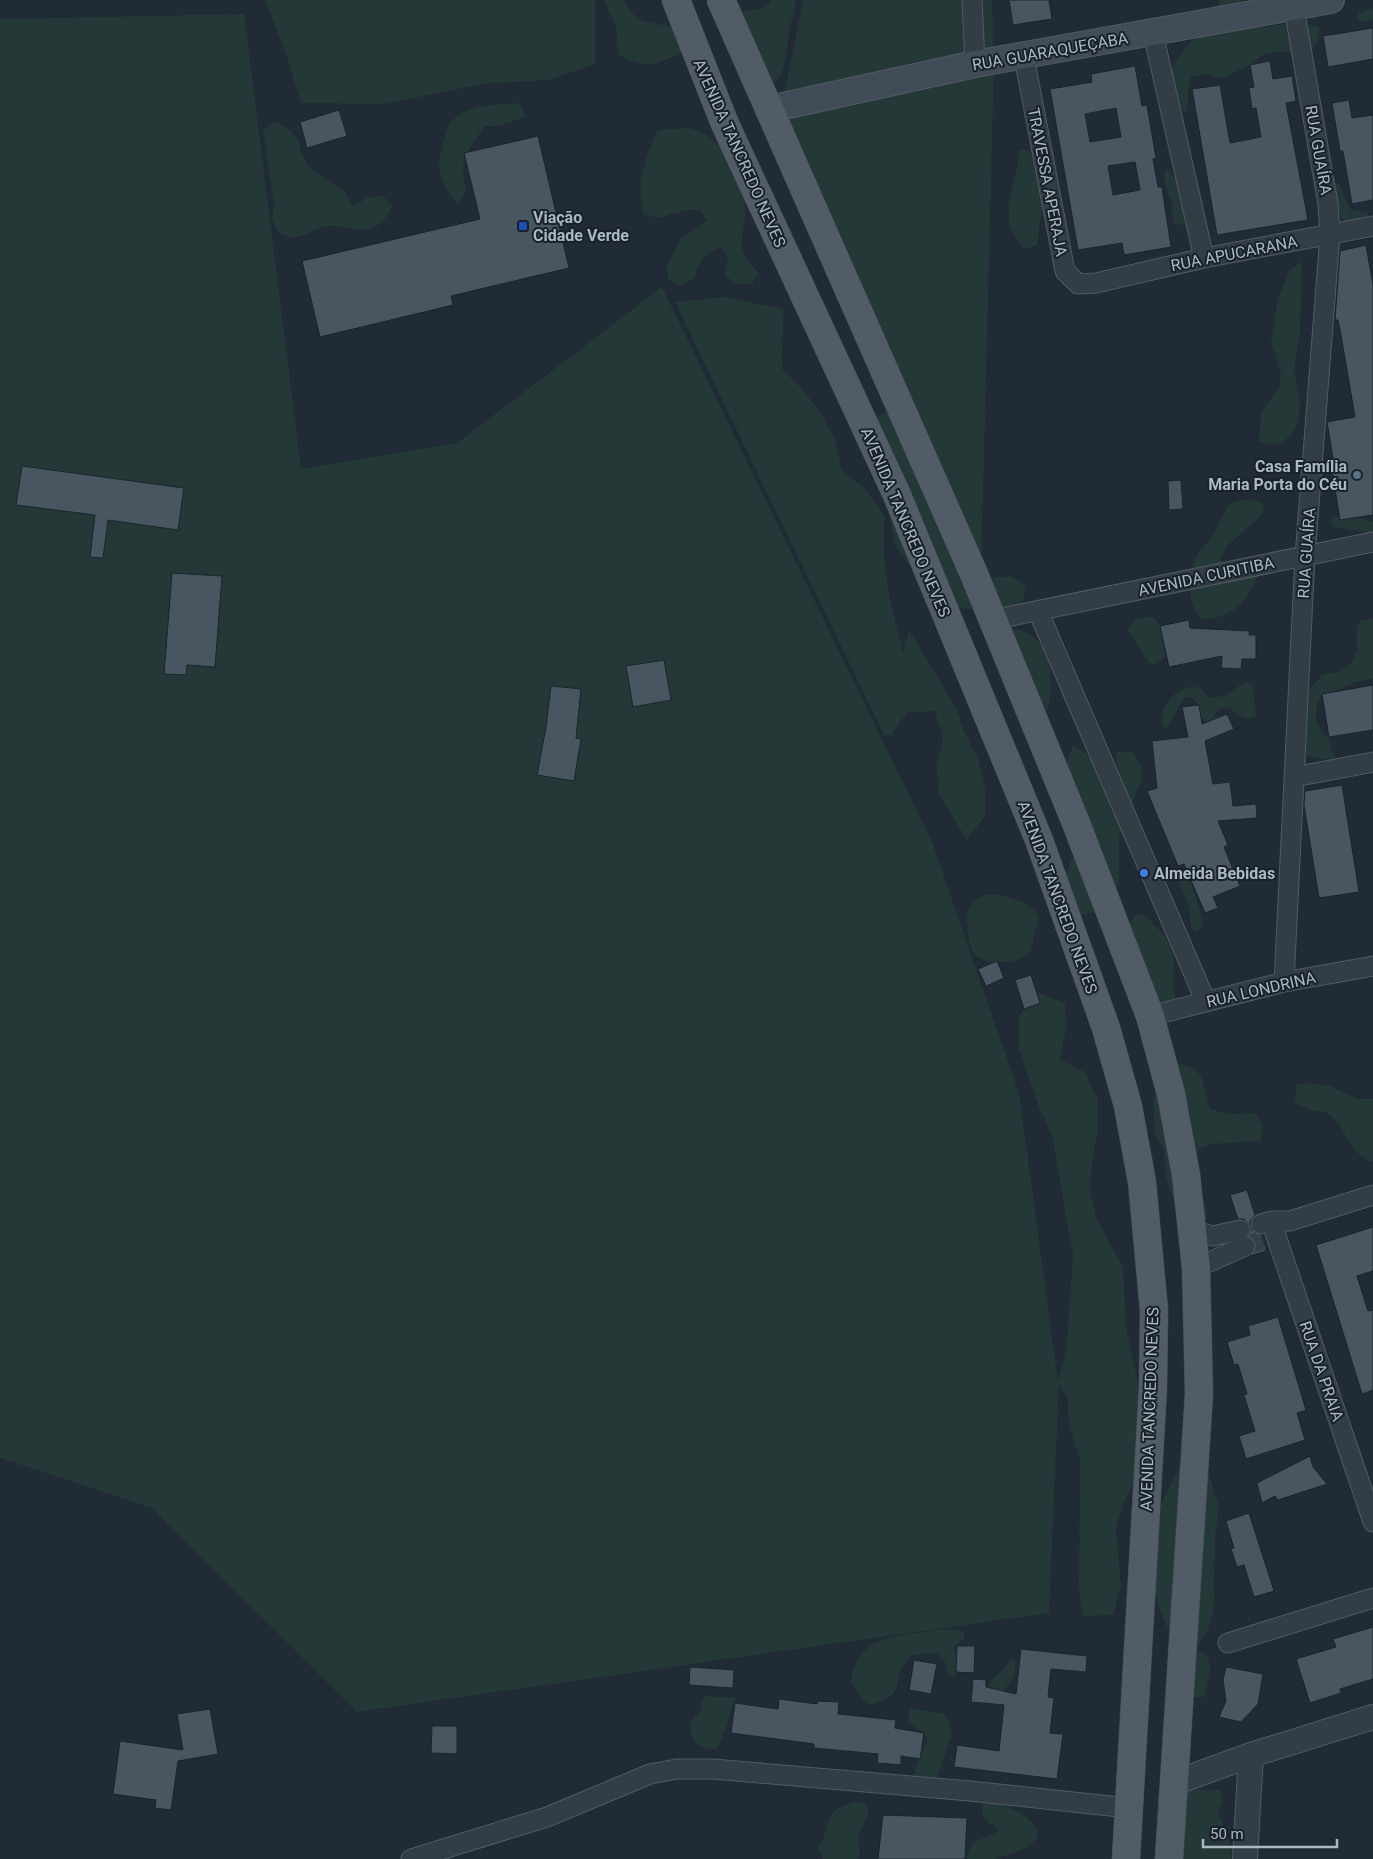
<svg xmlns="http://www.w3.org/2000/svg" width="1373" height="1859" font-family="Roboto,sans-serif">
	<rect width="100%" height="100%" fill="#202b35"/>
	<!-- green -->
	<path fill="#233837" d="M265,0h330v64l-47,16 -65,4 -99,20 -83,-1 -16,-52z
		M604,0h20c12,26 27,22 52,27l10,25c-35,12 -31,20 -68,3l-2,-28z
		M771,0h24c2,10 -3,17 -5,27 -4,19 -2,49 -20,61l-27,-70v-7c12,-1 21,-1 28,-11z
		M803,0h189l2,66 -13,503 -201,-453z
		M1220,0h23l14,25 5,3 32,-6 25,5c1,12 -2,18 -11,26l-30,-1 -16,3 -12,10 -30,14 -15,-5 -14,3c-5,13 -1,25 -6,38l-11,-19 -5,-22 3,-8 19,-25 13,-8z
		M1373,8v12l-10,2 -7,-3 3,-6z
		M244,14l57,455 156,-26 205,-156 270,555 87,251 39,288 8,-28 7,-97 -21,-120 -13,-29 -20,-58v-33l17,-24 29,11 1,27 -7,29 26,13 13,28v30l-6,30 -2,29 6,29 27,49 3,60 19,89 -6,57 -14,26 -9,28 5,59 -8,29 -30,1 -4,-29 1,-127 -10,-31 -3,-30 -8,-15 -10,229 -692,99 -205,-204 -152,-50v-1439z
		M520,103l6,14 -27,9h-14c-19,28 -26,29 -19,65l-7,13c-21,-19 -24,-38 -15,-65 3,-11 5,-18 16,-25 16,-11 41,-9 60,-11z
		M274,121l13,7 11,11 4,15 7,13 36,25 8,14 14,-8 15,-3 11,11c-5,8 -9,16 -18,21 -13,7 -32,-2 -46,-1 -24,2 -25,20 -51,6l-6,-14 2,-14 -11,-73z
		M690,128c38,12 56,50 55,88 0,10 -4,21 -3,31 1,11 10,19 17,25l-7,12h-15l-13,-9 4,-16 -6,-12c-17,7 -24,14 -27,31l-13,8 -14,-6 -1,-15 13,-26 27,-18 -7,-11h-13l-28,8 -15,-3c-9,-27 1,-61 14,-85z
		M1019,149l15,3 9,49 -6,44 -14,5c-4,-9 -13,-19 -14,-28 -3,-24 10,-49 10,-73z
		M1166,168l25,27 12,5v12l-12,14 -16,-2c-4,-6 -2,-13 -3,-20 -4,-12 -11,-23 -6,-36z
		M1339,183l12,27 16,3 2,7 -22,3 -6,-5 -3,-7 -7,-27z
		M1302,261l-2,75 -6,32 6,36 -1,16 -8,16 -15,9 -17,-3 2,-30 18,-24 2,-14 -10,-32 7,-44 12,-28z
		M723,297l60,12 -1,60 21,21 19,25 13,25 7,30 24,20 19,26c-5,52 6,87 18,137l6,-23 46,76 10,27 13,26 7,28v29l-18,24 -29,-47 -1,-29 6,-28 -9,-26 -12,3 -14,-2 -17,24h-7l-209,-433z
		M889,410l92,169 31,-3 13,9 -1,14 -11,9 -46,1 -14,-3 -31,-15 -13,-27 -9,-10 -6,-13 -5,-29 -25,-87z
		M1245,499l15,3 5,6 -3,7 -35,31 -6,13 4,8 29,1 3,8c-8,26 -28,44 -55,43 -14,-13 -15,-40 -8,-57 4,-12 15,-19 20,-29 6,-10 9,-20 16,-30z
		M1350,516l23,6v11l-40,-6 -2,-7 2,-3z
		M1152,617c13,9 13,25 13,40l-11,8 -7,-4 -20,-32 10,-11z
		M1373,619v60c-23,1 -31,13 -51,15 -9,12 -8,36 7,43l2,14 6,7 -15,1 -21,-5 3,-58 19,-22 16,-2 12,-8 6,-14v-23l3,-7z
		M1004,629c5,0 11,-1 16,1 36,10 37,66 22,93z
		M1245,682l8,2 3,31 -7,4 -7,-2 -14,-10 -6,1 -7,5 -1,8 -6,5 -6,-8 -3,-13 -8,-8 -7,1 -18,32 -4,-5c-6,-25 34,-55 46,-27l16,-2z
		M1073,745l22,15 13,27 14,-6 -5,-14 -1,-15h16l9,12 1,15 -23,57v46l-6,15 -11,13 -29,7 -8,-41 11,-28 -9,-73 1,-15z
		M1184,870l5,6 14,45 -1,7 -6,4 -5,-4 -2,-23 -14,-32z
		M987,894c16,-1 45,8 52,23l-9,36c-11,10 -44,14 -55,1 -6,-6 -11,-37 -6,-45 3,-7 12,-12 18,-15z
		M1144,914l21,22 9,22 1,48 -12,5 -36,-79 2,-9 7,-8z
		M1171,1062c37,8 29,14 39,46 16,9 27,4 46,6l7,13 -2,14 -49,3 -14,5c-1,9 -2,19 -1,28 3,29 17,26 5,61l-26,-31 -10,-30 -2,-28 -9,-13 -2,-33 3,-14z
		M1312,1083l15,2 31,14h15v63c-27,-10 -23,-29 -41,-45 -12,-11 -22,-1 -38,-17l3,-16z
		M1195,1457l12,9 12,42 -4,29 -1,64 -2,17 -5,14 -9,13 -14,4 -18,-24 -16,-43 8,-73 21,-40z
		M941,1629l17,1 7,3 -2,7 -9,6 4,22 -2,8 -8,1c-1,-26 -15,-27 -37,-21 -23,21 0,39 -41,49l-7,-4 -12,-19c6,-52 52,-44 90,-53z
		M1195,1651l10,2c10,13 3,29 -1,44l-16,1z
		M1012,1658l4,4 -2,15 -11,15 -16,-3c4,-14 19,-18 25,-31z
		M705,1696l31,2c-9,18 -8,33 -20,51 -18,1 -26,-8 -26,-26l11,-13v-8z
		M910,1708l34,6 5,6 3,15 -17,48 -21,-3 2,-15 12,-26 -7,-9 -14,-7z
		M1186,1790h34l3,10 -5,14 12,26 1,19h-68z
		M991,1801c9,4 20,6 29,12 42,26 -1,39 -25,46 -8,0 -20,0 -28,0 4,-24 16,-17 32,-29 -11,-8 -21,-12 -16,-28z
		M854,1802h8l6,6c0,11 -6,17 -9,27 -3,8 4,16 -1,24h-35l-5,-11c15,-23 1,-35 36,-46z"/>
	<!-- building -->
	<path fill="#485661" stroke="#1b242c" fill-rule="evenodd" d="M1009,0h40l3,19 -39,6z
		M1373,28v31l-45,8 -5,-31z
		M1270,61l3,18 19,-3 4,25 -10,2 22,117 -91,15 -25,-146 28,-4 10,58 31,-6 -5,-29 -4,1 -3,-21 5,-1 -4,-22z
		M1135,66l7,40 5,-1 9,53 -3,1 5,28h4l9,60 -47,8 -2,-12 -44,7 -28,-161 42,-7 -1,-8zM1116,108l5,29 -31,5 -5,-28zM1135,162l5,28 -27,5 -5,-29z
		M1349,100l3,18 21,-3v85l-21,4 -9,-53h-3l-8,-48z
		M339,110l8,26 -40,12 -7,-26z
		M538,136l31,132 -118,28 2,9 -133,32 -18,-76 178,-42 -16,-66z
		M1366,245l7,40v230l-33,5 -10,-62h3l-6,-36 28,-5 -14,-82 -3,-15h-3l5,-69z
		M22,466l162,22 -6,42 -70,-10 -5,38 -13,-1 5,-42 -79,-10z
		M1181,480l2,29 -14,1 -1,-29z
		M172,573l50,3 -7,91 -28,-2 -1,10 -22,-1z
		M1189,620l1,8 59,3v4h7v24h-14l-1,10 -20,-1 1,-12 -53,11 -9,-41z
		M664,660l7,40 -38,7 -7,-41z
		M1373,685v45l-44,7 -7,-43z
		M551,686l30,3 -5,49 5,1 -7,42 -37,-6 9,-48z
		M1199,705l3,19 25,-10 7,15 -29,12 8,43 17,-2 3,24 23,-2 1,14 -39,3 10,24 -4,2 16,39 -27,11 5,11 -13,5 -21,-49 -6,2 -31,-75 10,-3 -5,-47 36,-4 -6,-30z
		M1342,785l17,107 -40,6 -15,-93 1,-14z
		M997,961l7,17 -18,8 -8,-17z
		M1031,975l9,28 -16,6 -9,-29z
		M1247,1190l8,25 -5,6v5l-6,-7h-6l-8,-24z
		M1373,1227v44l-16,5 11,35 5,-1v80l-11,4 -46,-149z
		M1251,1229l3,3 7,3 5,16 -16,5 6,-9 -1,-6 -6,-5z
		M1278,1317l28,93 -9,3 8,27 -59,19 -7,-23 16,-5 -11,-36 3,-1 -9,-30 -4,1 -7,-23 23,-7 -2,-9z
		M1310,1456l3,11 14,17 -49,16 -3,-4 -13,7 -5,-20z
		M1249,1513l25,78 -20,6 -10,-32 -7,2 -6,-18 3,-1 -8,-27z
		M1373,1627v52l-33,10 1,4 -31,10 -14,-44 40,-12 -3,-8z
		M957,1646h18l-1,27 -18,-1z
		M1021,1649l66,7 -1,16 -35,-3 -3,28 6,1 -4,35 13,1 -6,45 -103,-12 3,-22 42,6 5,-46 -33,-3 2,-23 13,1v7l30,7z
		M914,1660l23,4 -6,30 -22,-4z
		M690,1667l44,3 -1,18 -44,-3z
		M1226,1667l37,7 -5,30 -17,18 -22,-5 7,-16 -3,-21z
		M779,1699l38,5 1,-3 21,1 -1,12 58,6 -1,8 29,5 -4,26 -19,-3v9l-24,-2 1,-9 -64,-6v-4l-83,-11 4,-30 43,6z
		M210,1709l8,45 -40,7 -7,49 -16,-2 1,-8 -43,-6 7,-53 63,9 -6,-36z
		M432,1726h25v28l-26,-1z
		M883,1815l84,3 -2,41h-87z"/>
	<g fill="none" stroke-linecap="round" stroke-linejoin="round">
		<!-- minor-tunnel -->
		<path stroke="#35404a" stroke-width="19" stroke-dasharray="19 9" stroke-linecap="butt" d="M1245,1246l18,-6"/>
		<defs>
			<path id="minor" d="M972,0l3,64
				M1153,33l51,225
				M1024,57l41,214 13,13 18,-1 108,-25 169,-32
				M1038,611l168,391
				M992,620l381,-78
				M1294,777l79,-15
				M1284,982l21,-426 25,-321 -2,-31 -34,-196
				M1150,1016l134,-34 89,-16
				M1271,1221l102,301
				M1261,1224l10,-3h19l83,-26
				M1192,1230l21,6 27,-6
				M1196,1268l49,-22
				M1228,1643l145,-45
				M411,1859l136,-42 103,-43 27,-5h36l257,22 159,17"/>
			<path id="tertiary" d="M1174,1783l77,-28 122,-38
				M1245,1859l6,-104"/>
			<path id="secondary" d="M770,109l205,-45 356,-64"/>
			<path id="primary" d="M676,0l49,124 172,371 142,345 67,188 22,78 14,76 12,128 -1,77 -27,472
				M721,0l253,574 102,249 74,193 21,78 15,81 10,93 3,126 -30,465"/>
		</defs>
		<!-- minor casing -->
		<use href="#minor" stroke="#515b64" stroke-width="21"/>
		<!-- tertiary casing -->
		<use href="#tertiary" stroke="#515b64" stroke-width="26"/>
		<!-- secondary casing -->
		<use href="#secondary" stroke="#515b64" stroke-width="28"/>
		<!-- primary casing -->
		<use href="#primary" stroke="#3d464f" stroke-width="29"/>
		<!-- minor -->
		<use href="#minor" stroke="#333d46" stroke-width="19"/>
		<!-- tertiary -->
		<use href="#tertiary" stroke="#333d46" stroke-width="24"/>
		<!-- secondary -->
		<use href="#secondary" stroke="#414c58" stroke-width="26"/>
		<!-- primary -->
		<use href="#primary" stroke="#515c66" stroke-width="28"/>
	</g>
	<!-- markers -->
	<rect fill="#1a4fb4" stroke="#19222a" stroke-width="2" x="518" y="221" width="10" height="10" rx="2.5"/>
	<circle fill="#5c6f8a" stroke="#19222a" stroke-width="2" cx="1357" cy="475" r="5"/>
	<circle fill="#3f7fe0" stroke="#19222a" stroke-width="2" cx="1144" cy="873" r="5"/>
	<g text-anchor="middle" stroke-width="4" stroke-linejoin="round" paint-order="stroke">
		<!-- street labels -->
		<g font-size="16" fill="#adb8c3" stroke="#19222a">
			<text transform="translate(1050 51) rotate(-10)" y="6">RUA GUARAQUEÇABA</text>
			<text transform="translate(1319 150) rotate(80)" y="6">RUA GUAÍRA</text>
			<text transform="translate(740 153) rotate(66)" y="6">AVENIDA TANCREDO NEVES</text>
			<text transform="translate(1048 182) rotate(79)" y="6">TRAVESSA APERAJA</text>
			<text transform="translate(1234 253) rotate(-11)" y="6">RUA APUCARANA</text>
			<text transform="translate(906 522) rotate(67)" y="6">AVENIDA TANCREDO NEVES</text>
			<text transform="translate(1306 553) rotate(-86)" y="6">RUA GUAÍRA</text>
			<text transform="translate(1206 576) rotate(-12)" y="6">AVENIDA CURITIBA</text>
			<text transform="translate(1058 897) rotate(70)" y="6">AVENIDA TANCREDO NEVES</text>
			<text transform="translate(1261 989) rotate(-13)" y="6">RUA LONDRINA</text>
			<text transform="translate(1322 1371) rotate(71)" y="6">RUA DA PRAIA</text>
			<text transform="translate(1149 1409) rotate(-88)" y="6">AVENIDA TANCREDO NEVES</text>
		</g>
		<!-- poi labels -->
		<g font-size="16" font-weight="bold" fill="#adb8c3" stroke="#19222a" text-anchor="start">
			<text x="533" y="223">Viação<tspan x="533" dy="18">Cidade Verde</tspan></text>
			<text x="1347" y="472" text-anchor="end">Casa Família<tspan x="1347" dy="18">Maria Porta do Céu</tspan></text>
			<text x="1154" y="879">Almeida Bebidas</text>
		</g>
	</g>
	<!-- scale -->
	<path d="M1203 1839v8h134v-8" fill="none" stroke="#adb8c3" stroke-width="2.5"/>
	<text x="1210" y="1839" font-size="15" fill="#adb8c3" stroke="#19222a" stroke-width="4" paint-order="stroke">50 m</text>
</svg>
